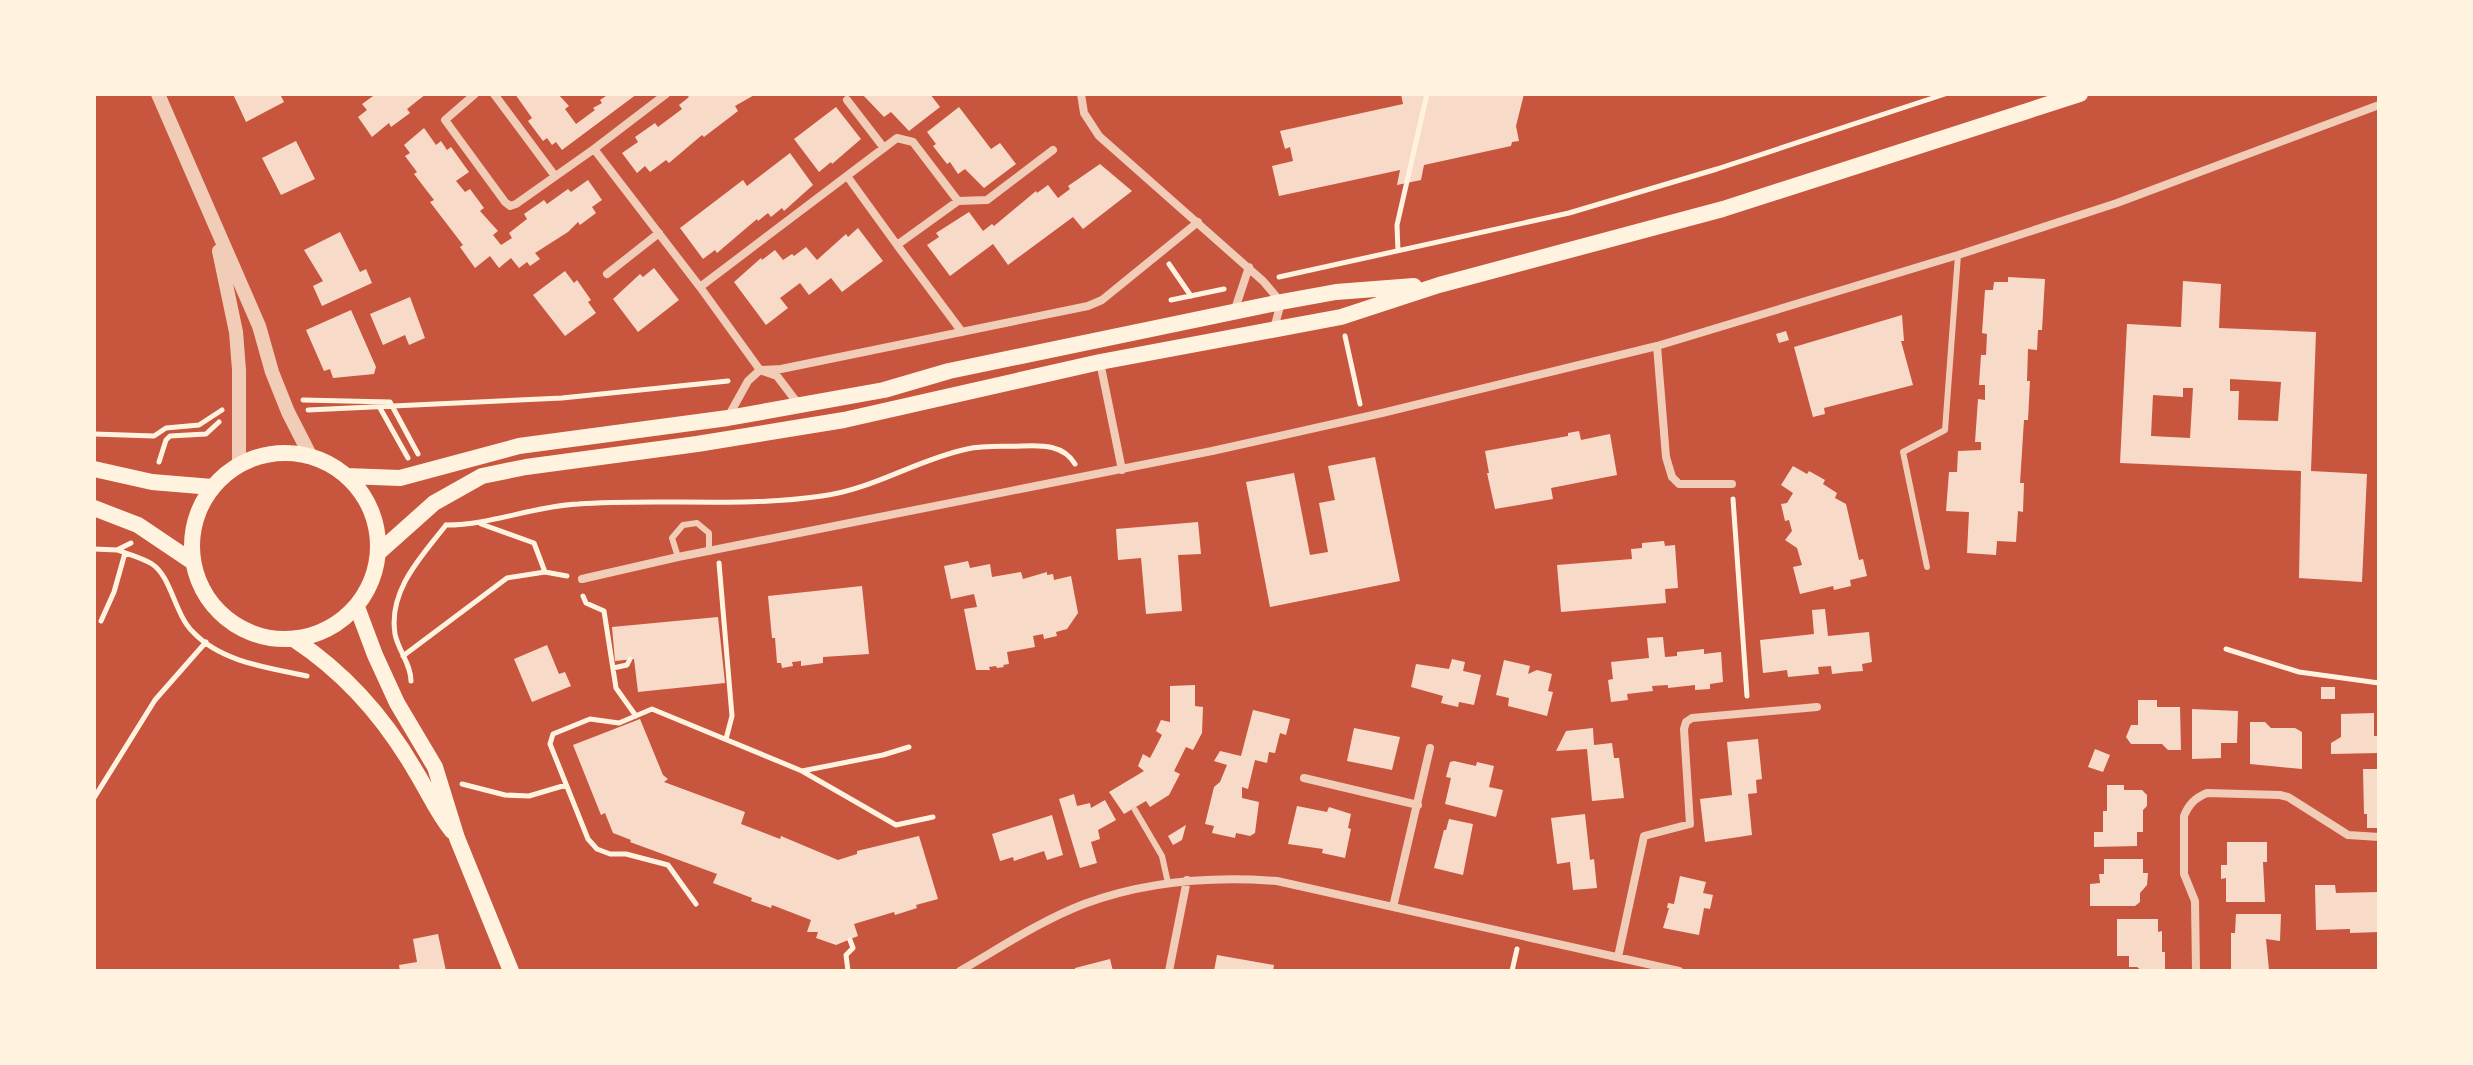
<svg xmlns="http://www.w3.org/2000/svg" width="2473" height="1065" font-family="'Open Sans',sans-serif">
	<rect width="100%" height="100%" fill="#c8553d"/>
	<!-- building -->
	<path fill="#f7dbc8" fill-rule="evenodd" d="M233,94h47l4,8 -38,20z
		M376,94h50l-19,15 3,4 -19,14 -2,-4 -17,14 -14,-20 9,-7 -5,-6z
		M515,94h43l11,12 -4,3 11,15 19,-14 -2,-2 9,-5 -2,-3 9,-6h28l-75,56 -6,-8 -4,3 -5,-7 -4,3 -15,-20 4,-3z
		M686,94h70l-21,12 3,5 -34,26 -2,-2 -33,28 -3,-3 -16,12 -5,-6 -8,7 -15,-20 16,-11 -3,-5 20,-14 3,4 24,-18 -3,-4 10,-8z
		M862,94h68l10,13 -31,24 -18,-19 -7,5z
		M1401,94h123l-8,32 3,15 -7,1 -1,4 -87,19 -3,15 -24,5 3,-15 -121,26 -7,-30 21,-5 -3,-14 -5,2 -5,-18 123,-27z
		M836,107l25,32 -29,25 -1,-2 -12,10 -25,-33z
		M959,107l32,42 9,-6 16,21 -32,24 -19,-19 -7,5 -8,-12 -3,2 -14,-18 3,-2 -9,-12z
		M424,128l12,17 5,-4 6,9 4,-3 18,25 -13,9 9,11 5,-3 14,19 -4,3 18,20 -5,4 8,10 11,-7 -3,-5 18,-14 -3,-5 20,-14 3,4 21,-15 3,3 17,-12 14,20 -10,7 4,6 -16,12 -2,-3 -10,10 -33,21 5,6 -10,7 -3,-4 -8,6 -8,-10 -12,10 -9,-12 -15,12 -15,-21 3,-2 -33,-43 4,-2 -20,-26 3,-2 -12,-16 5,-3 -6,-8z
		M296,141l19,38 -34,16 -19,-37z
		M790,153l23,32 -29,26 -2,-3 -11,9 -3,-4 -10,8 -1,-2 -40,34 -2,-3 -12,9 -23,-31 63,-48 4,6z
		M1100,164l32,27 -49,38 -10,-12 -65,48 -15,-21 -43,32 -23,-31 12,-8 -3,-4 33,-21 14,19 9,-7 2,2 42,-35 1,2 11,-8 10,13 12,-9 -2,-3z
		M858,228l25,33 -41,31 -11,-14 -22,17 -9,-12 -20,15 8,10 -22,17 -32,-43 27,-24 1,2 13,-10 8,10 9,-6 2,2 12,-9 11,13 29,-26 2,3z
		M340,232l20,40 6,-3 6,14 -50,23 -9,-20 10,-5 -19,-31z
		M654,268l25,32 -41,32 -25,-33 27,-25 3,3z
		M565,271l9,12 3,-3 14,20 -3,2 8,11 -31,23 -32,-41z
		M2008,277l37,2 -3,51h-4l-1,20 -9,-1 -1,32h3l-2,39h-4l-4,63h4l-1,29 -5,-1 -2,31 -19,-1 -1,14 -29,-2 2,-41 -23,-1 3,-39h8l1,-21 23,-1v-8h-6l3,-43 7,1v-15h-6l2,-30h5l1,-21 -5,-1 3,-43h8l1,-8h14z
		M2183,281l38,3 -2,44 97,4 -5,139 56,3 -5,108 -63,-4 2,-107 -181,-8 7,-139 54,3zM2230,379l51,3 -3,39 -40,-1 1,-29h-9zM2183,388h10l-3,50 -39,-2 2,-41 30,2z
		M410,297l15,41 -16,7 -4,-10 -22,10 -13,-31z
		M351,310l25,57 -2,7 -41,4 -3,-9 -6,2 -18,-41z
		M1902,315l2,26h-3l12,44 -89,23 1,6 -12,3 -19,-70z
		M1786,331l3,9 -10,3 -3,-9z
		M1579,431l2,9 29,-6 7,41 -66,13 2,11 -58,10 -8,-36h2l-4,-22 83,-15v-3z
		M1375,457l25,124 -130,26 -24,-125 48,-9 16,82 18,-3 -9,-49 16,-3 -7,-34z
		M1793,466l14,8 2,-3 16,9 -2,4 14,9 -2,5 11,6 13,56 4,-1 4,17 -17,4 1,6 -17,4 -1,-4 -33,8 -7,-27 9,-2 -5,-17 -12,-8 7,-9 -3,-11 -4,1 -4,-17 6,-1 6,-10 -12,-8z
		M1198,522l3,32 -23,1 4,56 -36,3 -5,-56 -23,2 -2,-31z
		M1664,541l1,5 10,-1 3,43 -13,1 1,14 -105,9 -4,-47 75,-6 -1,-10 11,-1v-5z
		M968,561l2,7 20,-4 2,13 29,-5 2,7 24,-7v3l6,-1 1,6 17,-4 7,37 -11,16 -11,3 1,4 -13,3 -1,-5 -10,2 2,11 -28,5 2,12 -6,1 1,2 -7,1 -1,-2 -7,1 1,3h-14l-12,-61 13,-2 -3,-13 -23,5 -7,-33z
		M862,586l7,68 -46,3v6l-22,3v-5l-9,1 1,4 -11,2 -1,-5h-4l-2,-25h-3l-4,-42z
		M1825,609l3,27 41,-4 3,30 -10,2 1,7 -14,1 -17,2 -1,-8 -13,1 1,7 -31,3 -1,-7 -24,3 -3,-33 54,-6 -2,-24z
		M718,617l7,66 -87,9 -4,-33 -19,2 -3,-34z
		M1663,637l2,20 12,-1v-4l27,-3v5l17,-2 2,30 -13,2v5l-15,1v-5l-27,3v-3l-16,1 1,5 -26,3 1,6 -17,2 -3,-22 5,-1 -2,-17 38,-4 -2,-20z
		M547,645l12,29 6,-2 6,14 -39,16 -18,-43z
		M1452,659l13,3 -2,9 18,4 -7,30 -15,-3 -1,5 -17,-4 2,-7 -32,-9 5,-23 33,5z
		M1504,660l26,6 -2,8 9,-4 15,4 -4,17 5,1 -6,24 -39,-10 1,-8 -13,-3z
		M1195,685v21l8,1 -1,26 -9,17 -7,-3 -12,24 6,3 -11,21 -19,12 -4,-6 -22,13 -15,-22 35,-21 -6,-5 5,-12 7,4 12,-23 -6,-4 5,-11 9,2v-36z
		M2321,687h14v12h-14z
		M2138,700h19v7h23l1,43h-13l-6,-6h-31l-5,-7 5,-12h7z
		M2192,709l46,2 -1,32h-16v15l-29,1z
		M1253,710l37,9 -4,16 -6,-2 -5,20 -6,-1 -2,11 -12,-3 -7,29 -6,-2v11l17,4 -4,31 -5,3 -14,-3 -1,5 -23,-5 2,-7 -9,-2 9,-37 6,-5 7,-17 -13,-4 6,-10 21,5z
		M2374,713v23h5v17l-48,1v-11l10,-6v-23z
		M640,719l23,56 5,4 -4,3 81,30 -4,12 39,15 1,-3 57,24 19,-6v-3l62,-15 19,63 -22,6 1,3 -22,7 -1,-3 -40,12 4,12 -22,9 -20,-7 2,-6h-11l4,-12 -39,-15 -1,3 -20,-7 1,-3 -39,-15 4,-9 -87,-32 1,-2 -18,-7 -8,-20 -4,2 -28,-70z
		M2250,722h15l6,6h24l7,4v37l-52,-5z
		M1354,728l46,9 -8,33 -45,-9z
		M1593,728l1,17 18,-2 2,15h5l5,40 -32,3 -5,-52 -31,2 10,-20z
		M1758,739l4,40 -6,1 1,13 -9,1 4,41 -47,7 -5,-43 32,-4 -5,-53z
		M2095,749l15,6 -7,17 -15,-5z
		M1454,761l22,5 1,-4 17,4 -5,21 14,3 -7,27 -51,-13 6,-26 -5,-1 4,-15z
		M2363,769h16v59h-12v-14h-3z
		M2107,785h17v5h18l5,5v11l-4,4v22h-6v14l-43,1v-15h9v-21h4z
		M1074,794l3,12 13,-3 1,5 14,-8 11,20 -18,10 2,9 -9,3 6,21 -17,5 -21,-69z
		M1297,806l30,6 2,-5 22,7 -3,14 3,1 -6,29 -23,-5 1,-4 -35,-5z
		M1585,814l5,46 4,-1 3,29 -24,2 -3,-28 -13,2 -6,-46z
		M1052,815l11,40 -16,5 -3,-9 -30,10 -1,-4 -13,4 -8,-27z
		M1449,819l24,5 -10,51 -29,-7 10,-38h2z
		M1186,825l-4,15 -9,5 -5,-9z
		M2227,842h40v20h-4l2,40h-39v-24l-5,1v-14h6z
		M2104,859h39v14h5l-1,12 -7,8v9l-5,4h-45v-22l10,-1 -1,-9h5z
		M1680,876l26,6 -3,11 10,2 -3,14 -6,-1 -5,27 -36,-7 6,-20h-2l1,-5 6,1z
		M2315,885h20l1,8 43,-1v40l-29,1v-4l-34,1z
		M2236,914h45l-1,27 -14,-2 3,31 -38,1v-38h4z
		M2117,919h41v13l4,-1v21h3v19h-23l-5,-4h-8v-11h-12z
		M438,934l8,37h-46l-1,-6 18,-3 -4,-23z
		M1217,955l57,10 -1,6h-59z
		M1110,959l3,12h-38v-3z"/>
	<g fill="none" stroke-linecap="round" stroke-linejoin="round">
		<!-- path -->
		<path stroke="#fff3e0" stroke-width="5" d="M1398,251l-1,-26 30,-131
			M1169,264l22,32
			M1279,277l290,-64 148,-44 228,-75
			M1171,300l53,-11
			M1345,336l15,68
			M303,400l87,2 28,52
			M380,408l28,50
			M308,410l254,-12 166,-17
			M94,434l60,2 12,-8 33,-3 23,-15
			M159,462l7,-22 4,-4 36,-2 13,-12
			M1733,499l14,197
			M481,524l53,19 11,29
			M446,525c46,0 87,-19 132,-21 81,-6 164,4 244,-8 52,-7 94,-36 145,-47 17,-4 37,-2 55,-3 20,-1 42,-1 53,18
			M94,549l23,1 14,-7
			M117,550c11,4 26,8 35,14 19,12 23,51 41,68 28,30 76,36 114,44
			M719,563l13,153 -6,23
			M583,596l3,7 18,8 12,77 20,28
			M101,621l13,-29 11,-39
			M2226,649l73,23 80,11
			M403,656l104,-78 38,-6 22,4
			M613,668l14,-3 3,-6
			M411,681c0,-17 -13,-31 -16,-47 -7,-44 27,-78 51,-109
			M802,771l94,54 37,-8
			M462,784l43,11 24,1 37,-11
			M94,798l61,-98 51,-58
			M696,904l-28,-39 -42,-11h-16l-13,-5 -9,-10 -38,-95 3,-10 37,-15 29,4 33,-14 150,62 81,-16 26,-8
			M848,971l-2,-16 7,-7 -3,-8
			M1512,971l5,-22"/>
		<!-- service -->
		<path stroke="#f1ccb7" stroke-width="6" d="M678,557l-6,-19 11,-13 14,-2 12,10v19
			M1927,567l-24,-115 42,-22 13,-175
			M1135,810l27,46 6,27"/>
		<!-- minor -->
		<path stroke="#f1ccb7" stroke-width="8" d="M475,94l-30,26 60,82 5,4 6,-2 78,-55 106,138 60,83 17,6 22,29
			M494,94l61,82
			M1081,94l3,19 15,23 164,145 18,21 -7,27
			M847,100l37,48
			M594,149l72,-55
			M958,201l29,-1 66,-50
			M897,245l65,87
			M607,274l52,-41
			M700,287l197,-149 16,4 45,59 -61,44 -50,-69
			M1234,312l15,-45
			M1657,346l9,111 6,20 7,7h53
			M1100,362l22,108
			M728,417l20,-36 12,-11 21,-1 307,-63 14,-6 96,-78
			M582,579l96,-22 534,-106 170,-38 275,-67 301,-91 159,-52 262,-98
			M1304,778l114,27
			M1393,907l37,-159
			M1618,957l26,-121 46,-12 -6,-95 2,-7 6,-4 125,-11
			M960,971c40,-23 80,-50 124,-67 62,-23 127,-28 193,-23l402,90
			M1169,971l18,-91
			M2196,971l-1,-70 -11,-27v-58c5,-12 11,-18 23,-23l73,2 8,2 60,38 31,2"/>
		<!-- tertiary -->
		<path stroke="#f1ccb7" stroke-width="14" d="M158,94l101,232 13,46 16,40 23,45
			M219,251l17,81 3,38v95"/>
		<!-- secondary -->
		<path stroke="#fff3e0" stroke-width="16" d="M192 546a93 93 0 1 1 186 0a93 93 0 1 1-186 0Z
			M94,469l58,13 60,5
			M346,476l54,2 119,-32 209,-28 156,-28 65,-19 332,-69 55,-10 78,-6
			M94,508l44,17 55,37
			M378,553l56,-50 48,-27 44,-9 171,-23 147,-24 256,-58 241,-45 98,-32 284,-76 357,-115
			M357,607l18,48 22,48 38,64 22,71 54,133
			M295,640c50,33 91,80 121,132 13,21 20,39 36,59"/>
	</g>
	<!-- border -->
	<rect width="2473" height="1065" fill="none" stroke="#fff3e0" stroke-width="192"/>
</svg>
